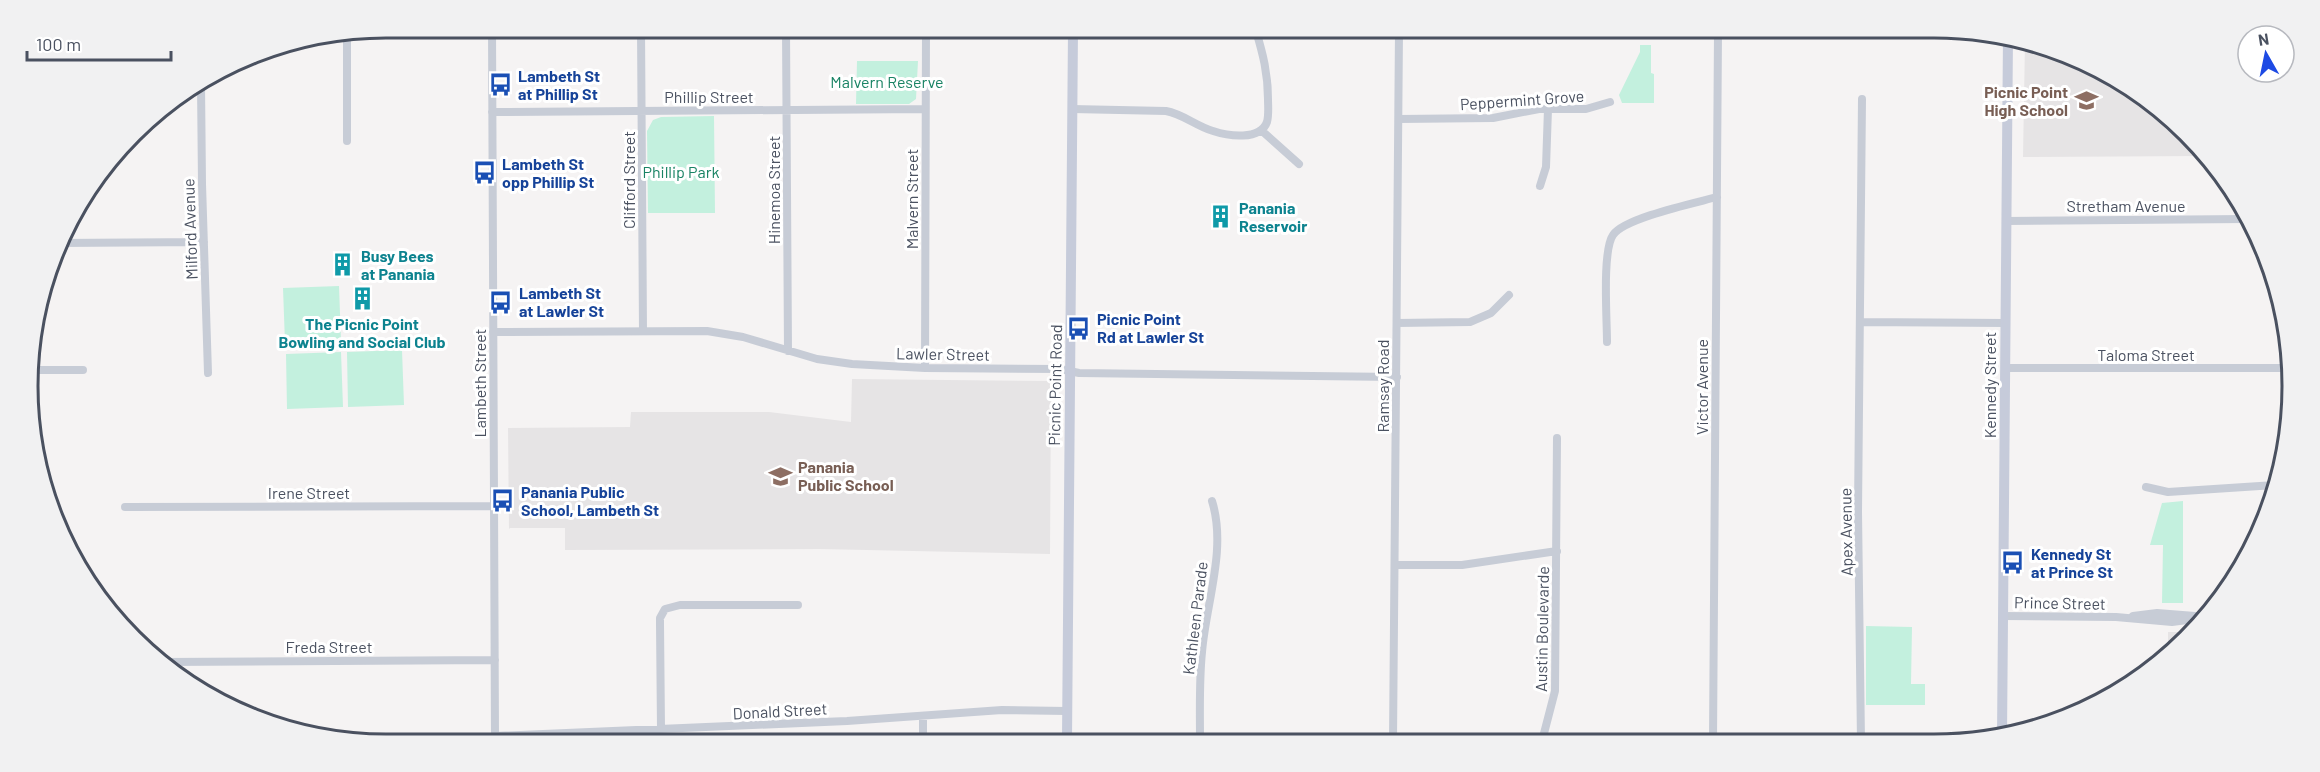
<svg xmlns="http://www.w3.org/2000/svg" width="2320" height="772" font-family="Barlow,sans-serif">
	<rect width="100%" height="100%" fill="#f5f3f3"/>
	<!-- education -->
	<path fill="#e6e4e5" d="M2025,42l109,46 68,68 -179,1z
		M852,379l199,2 -1,173 -230,-5 -255,1v-22h-55l-1,1 -1,-101 122,-1 1,-15h138l82,10z
		M2168,632h18v6l-18,20z"/>
	<!-- green -->
	<path fill="#c3f0de" d="M1640,45h11v28l3,1v29h-32l-3,-8 21,-43z
		M857,61h61l-2,38 -7,5h-53z
		M714,116l1,97h-67l-1,-82 6,-11 8,-3z
		M339,286l2,55 -56,2 -2,-55z
		M402,350l2,55 -56,2 -1,-55z
		M341,352l2,55 -56,2 -1,-55z
		M2183,501v102h-21l1,-58h-13l12,-42z
		M1866,626l46,1 -1,57h14v21h-59z"/>
	<g fill="none" stroke-linecap="round" stroke-linejoin="round">
		<!-- street -->
		<path stroke="#c7ccd6" stroke-width="8" d="M492,27l3,711
			M641,28l2,303
			M786,29l2,322
			M347,35v106
			M201,84l1,100 6,189
			M1072,109l94,2c17,3 30,15 47,20 15,5 47,10 54,-9 2,-7 1,-16 1,-23 0,-25 -5,-45 -12,-68
			M492,112l433,-3
			M1399,119l94,-1 46,-9h47l24,-7
			M1261,130l38,34
			M1540,186l6,-19 2,-58
			M2006,221l240,-2
			M59,243l145,-1
			M1860,322l145,1
			M1397,323l73,-1 21,-9 18,-18
			M493,332l214,-1 36,6 74,22 35,5 73,4 135,1 19,4 318,4
			M1607,342c0,-23 -5,-91 6,-107 11,-17 82,-32 104,-38
			M925,368l1,-339
			M2005,368h281
			M32,370h51
			M2146,487l22,5 107,-7
			M125,507l369,-1
			M1395,565h67l95,-14
			M2003,616l113,1 56,5 30,-4
			M2133,616l24,-3 38,3
			M164,662l331,-2
			M661,729l-1,-105v-6l5,-9 15,-4h118
			M495,736l352,-15 155,-11 65,1
			M923,739v-23
			M1200,740c0,-29 -1,-59 2,-88 4,-49 25,-103 10,-151
			M1393,741l6,-710
			M1542,741l13,-50 2,-253
			M1713,741l5,-708
			M1861,742l-3,-230 4,-413"/>
		<!-- secondary -->
		<path stroke="#c6cbda" stroke-width="10" d="M2002,736l6,-700
			M1067,740l6,-710"/>
	</g>
	<!-- icons -->
	<defs>
		<symbol id="bus-bare" viewBox="-9 -9 18 18"><path d="M-5-6H5V4H4V6H2V4H-2V6H-4V4H-5ZM-3.5-4V0h7V-4ZM-3.5 1.2v1.5H-2V1.2ZM2 1.2v1.5H3.5V1.2Z" fill="#1a4fb4" stroke="#fff" stroke-width="2.5" paint-order="stroke"/></symbol>
		<symbol id="school-bare" viewBox="-9 -9 18 18"><path d="M0-5L7-2L0 1L-7-2ZM-4 1L0 2.5L4 1V4Q0 6-4 4Z" fill="#8d6e63" stroke="#fff" stroke-width="2.5" paint-order="stroke"/></symbol>
		<symbol id="building-bare" viewBox="-9 -9 18 18"><path d="M-4-6H4V6H1V3H-1V6H-4ZM-2.5-4.3h1.7v1.8h-1.7ZM.8-4.3h1.7v1.8H.8ZM-2.5-1h1.7V.8h-1.7ZM.8-1h1.7V.8H.8Z" fill="#0f9aa8" stroke="#fff" stroke-width="2.5" paint-order="stroke"/></symbol>
	</defs>
	<g fill-rule="evenodd">
		<use href="#bus-bare" x="484" y="68" width="33" height="33"/>
		<use href="#school-bare" x="2070" y="84" width="33" height="33"/>
		<use href="#bus-bare" x="468" y="156" width="33" height="33"/>
		<use href="#building-bare" x="1204" y="200" width="33" height="33"/>
		<use href="#building-bare" x="326" y="248" width="33" height="33"/>
		<use href="#building-bare" x="346" y="282" width="33" height="33"/>
		<use href="#bus-bare" x="484" y="286" width="33" height="33"/>
		<use href="#bus-bare" x="1062" y="312" width="33" height="33"/>
		<use href="#school-bare" x="764" y="460" width="33" height="33"/>
		<use href="#bus-bare" x="486" y="484" width="33" height="33"/>
		<use href="#bus-bare" x="1996" y="546" width="33" height="33"/>
	</g>
	<g text-anchor="middle" stroke-width="6" stroke-linejoin="round" paint-order="stroke">
		<!-- transit labels -->
		<g font-size="16" font-weight="bold" fill="#164399" stroke="#fff" text-anchor="start">
			<text x="518" y="82">Lambeth St<tspan x="518" dy="18">at Phillip St</tspan></text>
			<text x="502" y="170">Lambeth St<tspan x="502" dy="18">opp Phillip St</tspan></text>
			<text x="519" y="299">Lambeth St<tspan x="519" dy="18">at Lawler St</tspan></text>
			<text x="1097" y="325">Picnic Point<tspan x="1097" dy="18">Rd at Lawler St</tspan></text>
			<text x="521" y="498">Panania Public<tspan x="521" dy="18">School, Lambeth St</tspan></text>
			<text x="2031" y="560">Kennedy St<tspan x="2031" dy="18">at Prince St</tspan></text>
		</g>
		<!-- park labels -->
		<g font-size="16" fill="#198364" stroke="#fff">
			<text x="887" y="88">Malvern Reserve</text>
			<text x="681" y="178">Phillip Park</text>
		</g>
		<!-- education labels -->
		<g font-size="16" font-weight="bold" fill="#785e54" stroke="#fff" text-anchor="end">
			<text x="2068" y="98">Picnic Point<tspan x="2068" dy="18">High School</tspan></text>
			<text x="798" y="473" text-anchor="start">Panania<tspan x="798" dy="18">Public School</tspan></text>
		</g>
		<!-- street labels -->
		<g font-size="16" fill="#4a5160" stroke="#fff">
			<text x="709" y="103">Phillip Street</text>
			<text transform="translate(1522 100) rotate(-4)" y="6">Peppermint Grove</text>
			<text transform="translate(629 180) rotate(-90)" y="6">Clifford Street</text>
			<text transform="translate(774 190) rotate(-90)" y="6">Hinemoa Street</text>
			<text transform="translate(912 199) rotate(-90)" y="6">Malvern Street</text>
			<text x="2126" y="212">Stretham Avenue</text>
			<text transform="translate(190 229) rotate(-92)" y="6">Milford Avenue</text>
			<text transform="translate(943 354) rotate(1)" y="6">Lawler Street</text>
			<text x="2146" y="361">Taloma Street</text>
			<text transform="translate(480 383) rotate(-90)" y="6">Lambeth Street</text>
			<text transform="translate(1055 385) rotate(-89)" y="6">Picnic Point Road</text>
			<text transform="translate(1990 385) rotate(-90)" y="6">Kennedy Street</text>
			<text transform="translate(1383 386) rotate(-90)" y="6">Ramsay Road</text>
			<text transform="translate(1702 387) rotate(-90)" y="6">Victor Avenue</text>
			<text x="309" y="499">Irene Street</text>
			<text transform="translate(1846 532) rotate(-91)" y="6">Apex Avenue</text>
			<text transform="translate(2060 603) rotate(1)" y="6">Prince Street</text>
			<text transform="translate(1195 618) rotate(-83)" y="6">Kathleen Parade</text>
			<text transform="translate(1542 629) rotate(-89)" y="6">Austin Boulevarde</text>
			<text x="329" y="653">Freda Street</text>
			<text transform="translate(780 711) rotate(-3)" y="6">Donald Street</text>
		</g>
		<!-- culture labels -->
		<g font-size="16" font-weight="bold" fill="#0d838f" stroke="#fff" text-anchor="start">
			<text x="1239" y="214">Panania<tspan x="1239" dy="18">Reservoir</tspan></text>
			<text x="361" y="262">Busy Bees<tspan x="361" dy="18">at Panania</tspan></text>
			<text x="362" y="330" text-anchor="middle">The Picnic Point<tspan x="362" dy="18">Bowling and Social Club</tspan></text>
		</g>
	</g>
	<!-- crop -->
	<path d="M0 0H2320V772H0ZM386 38H1934A348 348 0 0 1 2282 386V386A348 348 0 0 1 1934 734H386A348 348 0 0 1 38 386V386A348 348 0 0 1 386 38Z" fill="#f1f1f2" fill-rule="evenodd"/>
	<path fill="none" stroke="#4a5160" stroke-width="3" d="M386 38H1934A348 348 0 0 1 2282 386V386A348 348 0 0 1 1934 734H386A348 348 0 0 1 38 386V386A348 348 0 0 1 386 38Z"/>
	<!-- north arrow -->
	<g transform="translate(2266 54) rotate(351)"><circle r="28" fill="#ffffff" stroke="#b7b9bf" stroke-width="1.5"/>
	<path d="M0-4.5L10 22L0 15L-10 22Z" fill="#1d4ae4"/>
	<text y="-9" font-size="16" font-weight="bold" text-anchor="middle" fill="#4a5160">N</text>
	</g>
	<!-- scale -->
	<path d="M27 51v9h144v-9" fill="none" stroke="#4a5160" stroke-width="3"/>
	<text x="36" y="51" font-size="18" fill="#4a5160" stroke="#ffffff" stroke-width="4.5" paint-order="stroke">100 m</text>
</svg>
